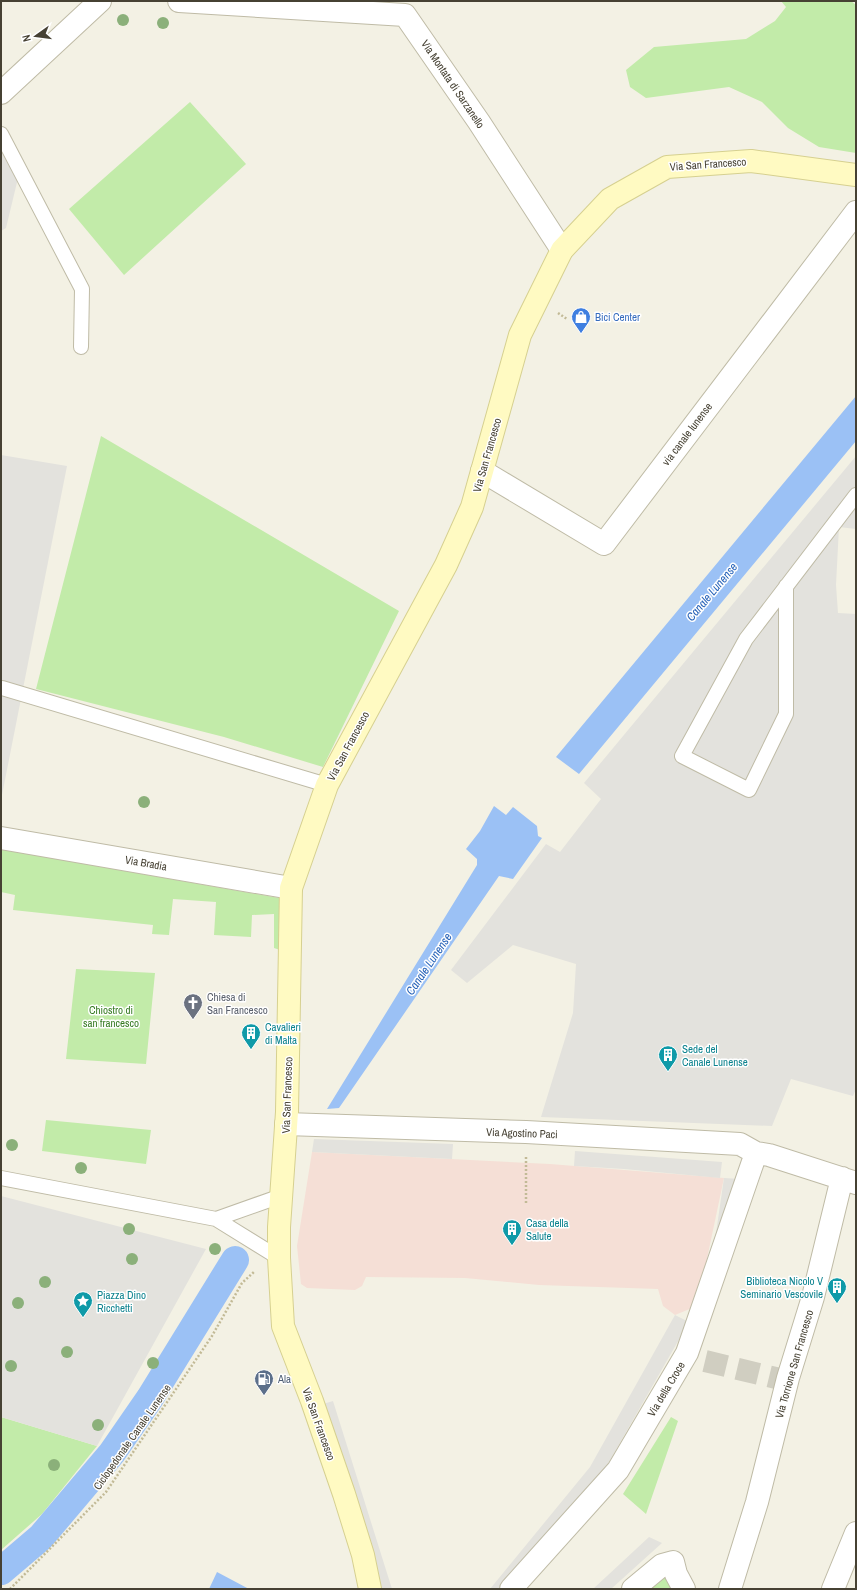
<svg xmlns="http://www.w3.org/2000/svg" width="857" height="1590" font-family="'Archivo Narrow',sans-serif">
	<rect width="100%" height="100%" fill="#f3f1e4"/>
	<!-- medical -->
	<path fill="#f5dfd6" d="M312,1152l238,12 174,14 -27,128 -22,9 -12,-9 -5,-17 -119,-4 -74,-7 -99,-1 -4,9 -7,4 -48,-2 -6,-4 -4,-38z"/>
	<!-- green -->
	<path fill="#c2eba9" d="M781,1h70l5,4v148l-37,-6 -31,-19 -26,-26 -33,-15 -83,11 -16,-11 -4,-17 28,-23 92,-8 29,-18 11,-14z
		M190,102l56,62 -122,111 -55,-66z
		M101,436l298,175 -76,156 -99,-30 -188,-48z
		M1,849l284,50 -2,52 -9,-3v-34l-22,1 -1,22 -37,-2 2,-33 -43,-3 -4,36 -17,-1 1,-9 -140,-15 2,-15 -14,-3z
		M76,969l79,4 -9,91 -80,-5z
		M46,1120l105,10 -5,34 -104,-13z
		M1,1417l96,29 -55,68 -41,36z
		M671,1417l7,4 -32,93 -23,-20z
		M668,1570l10,19h-33z"/>
	<!-- parking -->
	<path fill="#e3e2dd" d="M1,142l18,32 -13,54 -5,3z
		M1,455l66,11 -66,334z
		M856,456v73l-17,-2 -3,58 2,28 18,1v475l-3,7 -62,-17 -19,47 -231,-9 32,-104 3,-49 -63,-19 -46,38 -16,-13 95,-126 14,8 41,-53 -17,-16z
		M314,1139l139,5 -1,15 -140,-7z
		M575,1151l147,11 -2,16 -96,-9 -50,-3z
		M724,1178l16,1 -25,61z
		M1,1196l205,53 -109,197 -96,-29z
		M675,1315l14,7 -88,154 -94,113h-17l100,-122z
		M333,1401l59,188h-11l-58,-185z
		M649,1537l13,6 -51,46h-18z"/>
	<!-- water -->
	<path fill="#9bc1f5" d="M856,396v45l-277,333 -23,-17z
		M494,806l12,9 7,-8 24,19 1,10 4,2 -29,41 -14,-3 -160,232 -12,1 150,-244v-6l-11,-10 14,-18z
		M217,1572l32,17h-40z"/>
	<g fill="none" stroke-linecap="round" stroke-linejoin="round">
		<!-- canal -->
		<path stroke="#9bc1f5" stroke-width="28" d="M1,1571l40,-34 71,-84 38,-55 85,-138"/>
		<!-- street-tunnel -->
		<path stroke="#d0cec1" stroke-width="22" stroke-dasharray="22 11" stroke-linecap="butt" d="M705,1361l75,18"/>
		<defs>
			<path id="lane" d="M1,134l81,155 -1,58
				M786,586v128l-37,76 -67,-34 64,-117 110,-144
				M2,688l325,97
				M1,1178l215,41 63,39
				M216,1219l65,-23"/>
			<path id="street" d="M179,1l226,14 74,107 83,128
				M1,93l99,-92
				M482,471l122,73 252,-332
				M1,838l290,50
				M286,1124l240,8 214,12 16,9 13,2 87,28
				M511,1589l107,-119 69,-117 69,-200
				M633,1589l29,-24 11,-3 3,12 8,15
				M730,1589l27,-87 31,-124 25,-81 29,-119
				M833,1589l23,-56"/>
			<path id="secondary" d="M370,1589l-7,-34 -19,-61 -32,-93 -29,-75 -4,-68v-31l8,-115 4,-224 36,-103 119,-220 26,-58 48,-172 42,-85 48,-51 57,-32 84,-6 105,14"/>
		</defs>
		<!-- lane casing -->
		<use href="#lane" stroke="#bfbba6" stroke-width="16"/>
		<!-- street casing -->
		<use href="#street" stroke="#bfbba6" stroke-width="24"/>
		<!-- secondary casing -->
		<use href="#secondary" stroke="#d6d090" stroke-width="24"/>
		<!-- path -->
		<path stroke="#c2ba96" stroke-width="2.5" stroke-dasharray="2 2" stroke-linecap="butt" d="M558,313l9,6
			M526,1203v-46
			M10,1589l96,-97 106,-156 30,-53 13,-12"/>
		<!-- lane -->
		<use href="#lane" stroke="#fff" stroke-width="14"/>
		<!-- street -->
		<use href="#street" stroke="#fff" stroke-width="22"/>
		<!-- secondary -->
		<use href="#secondary" stroke="#fffac2" stroke-width="22"/>
	</g>
	<!-- trees -->
	<g fill="#8bb07a">
		<circle cx="123" cy="20" r="6"/>
		<circle cx="163" cy="23" r="6"/>
		<circle cx="144" cy="802" r="6"/>
		<circle cx="12" cy="1145" r="6"/>
		<circle cx="81" cy="1168" r="6"/>
		<circle cx="129" cy="1229" r="6"/>
		<circle cx="215" cy="1249" r="6"/>
		<circle cx="132" cy="1259" r="6"/>
		<circle cx="45" cy="1282" r="6"/>
		<circle cx="18" cy="1303" r="6"/>
		<circle cx="67" cy="1352" r="6"/>
		<circle cx="153" cy="1363" r="6"/>
		<circle cx="11" cy="1366" r="6"/>
		<circle cx="98" cy="1425" r="6"/>
		<circle cx="54" cy="1465" r="6"/>
	</g>
	<!-- icons -->
	<defs>
		<symbol id="shop-pin" viewBox="-11 -11 22 30"><path d="M0 17L-7.5 6A9.5 9.5 0 1 1 7.5 6Z" fill="#3f7fe0" stroke="#fff"/><path d="M-5-2.5h2.3a2.7 3.5 0 0 1 5.4 0H5L5.5 6h-11ZM-1.5-2.5h3a1.5 2.3 0 0 0-3 0Z" fill="#fff"/></symbol>
		<symbol id="church-pin" viewBox="-11 -11 22 30"><path d="M0 17L-7.5 6A9.5 9.5 0 1 1 7.5 6Z" fill="#6b7280" stroke="#fff"/><path d="M-1.2-6h2.4v3.5h3.3v2.4h-3.3V6h-2.4V-.1h-3.3v-2.4h3.3Z" fill="#fff"/></symbol>
		<symbol id="building-pin" viewBox="-11 -11 22 30"><path d="M0 17L-7.5 6A9.5 9.5 0 1 1 7.5 6Z" fill="#0f9aa8" stroke="#fff"/><path d="M-4-6H4V6H1V3H-1V6H-4ZM-2.5-4.3h1.7v1.8h-1.7ZM.8-4.3h1.7v1.8H.8ZM-2.5-1h1.7V.8h-1.7ZM.8-1h1.7V.8H.8Z" fill="#fff"/></symbol>
		<symbol id="sight-pin" viewBox="-11 -11 22 30"><path d="M0 17L-7.5 6A9.5 9.5 0 1 1 7.5 6Z" fill="#0f9aa8" stroke="#fff"/><path d="M0-6L1.8-2.2L6-1.7L2.9 1.2L3.7 5.4L0 3.3L-3.7 5.4L-2.9 1.2L-6-1.7L-1.8-2.2Z" fill="#fff"/></symbol>
		<symbol id="fuel-pin" viewBox="-11 -11 22 30"><path d="M0 17L-7.5 6A9.5 9.5 0 1 1 7.5 6Z" fill="#5c6f8a" stroke="#fff"/><path d="M-5.5-6h7V0h2V4h1.3V-2.5L3-4.5l.8-.8L6-3V5H2.5V1h-1V6h-7ZM-4.2-4.7v3.2H.2V-4.7Z" fill="#fff"/></symbol>
	</defs>
	<g fill-rule="evenodd">
		<use href="#shop-pin" x="570" y="306" width="22" height="30"/>
		<use href="#church-pin" x="182" y="992" width="22" height="30"/>
		<use href="#building-pin" x="240" y="1022" width="22" height="30"/>
		<use href="#building-pin" x="657" y="1044" width="22" height="30"/>
		<use href="#building-pin" x="501" y="1218" width="22" height="30"/>
		<use href="#building-pin" x="826" y="1276" width="22" height="30"/>
		<use href="#sight-pin" x="72" y="1290" width="22" height="30"/>
		<use href="#fuel-pin" x="253" y="1368" width="22" height="30"/>
	</g>
	<g text-anchor="middle" stroke-width="3" stroke-linejoin="round" paint-order="stroke">
		<!-- street labels -->
		<g font-size="11" fill="#464133" stroke="#fff">
			<text transform="translate(453 84) rotate(56)" y="4">Via Montata di Sarzanello</text>
			<text transform="translate(708 164) rotate(-4)" y="4">Via San Francesco</text>
			<text transform="translate(687 434) rotate(-53)" y="4">via canale lunense</text>
			<text transform="translate(487 455) rotate(-74)" y="4">Via San Francesco</text>
			<text transform="translate(348 746) rotate(-62)" y="4">Via San Francesco</text>
			<text transform="translate(146 863) rotate(10)" y="4">Via Bradia</text>
			<text transform="translate(287 1095) rotate(-88)" y="4">Via San Francesco</text>
			<text transform="translate(522 1133) rotate(2)" y="4">Via Agostino Paci</text>
			<text transform="translate(794 1364) rotate(-74)" y="4">Via Torrione San Francesco</text>
			<text transform="translate(666 1389) rotate(-59)" y="4">Via della Croce</text>
			<text transform="translate(319 1424) rotate(70)" y="4">Via San Francesco</text>
			<text transform="translate(132 1437) rotate(-55)" y="4">Ciclopedonale Canale Lunense</text>
		</g>
		<!-- shop labels -->
		<g font-size="11" fill="#366cbe" stroke="#fff" text-anchor="start">
			<text x="595" y="321">Bici Center</text>
		</g>
		<!-- worship labels -->
		<g font-size="11" fill="#5b616d" stroke="#fff" text-anchor="start">
			<text x="207" y="1001">Chiesa di<tspan x="207" dy="13">San Francesco</tspan></text>
		</g>
		<!-- park labels -->
		<g font-size="11" fill="#367b23" stroke="#fff">
			<text x="111" y="1014">Chiostro di<tspan x="111" dy="13">san francesco</tspan></text>
		</g>
		<!-- culture labels -->
		<g font-size="11" fill="#0d838f" stroke="#fff" text-anchor="start">
			<text x="265" y="1031">Cavalieri<tspan x="265" dy="13">di Malta</tspan></text>
			<text x="682" y="1053">Sede del<tspan x="682" dy="13">Canale Lunense</tspan></text>
			<text x="526" y="1227">Casa della<tspan x="526" dy="13">Salute</tspan></text>
			<text x="823" y="1285" text-anchor="end">Biblioteca Nicolo V<tspan x="823" dy="13">Seminario Vescovile</tspan></text>
			<text x="97" y="1299">Piazza Dino<tspan x="97" dy="13">Ricchetti</tspan></text>
		</g>
		<!-- service labels -->
		<g font-size="11" fill="#4e5e75" stroke="#fff" text-anchor="start">
			<text x="278" y="1383">Ala</text>
		</g>
		<!-- water labels -->
		<g font-size="12" font-style="italic" fill="#2662b8" stroke="#fff">
			<text transform="translate(712 592) rotate(-50)" y="4">Canale Lunense</text>
			<text transform="translate(429 964) rotate(-56)" y="4">Canale Lunense</text>
		</g>
	</g>
	<!-- border -->
	<rect width="857" height="1590" fill="none" stroke="#464133" stroke-width="4"/>
	<!-- north arrow -->
	<g transform="translate(36 36) rotate(256)" stroke="#ffffff" stroke-width="3" paint-order="stroke">
	<path d="M0-3L7 15L0 10L-7 15Z" fill="#464133"/>
	<text y="-6" font-size="11" font-weight="bold" text-anchor="middle" fill="#464133">N</text>
	</g>
</svg>
